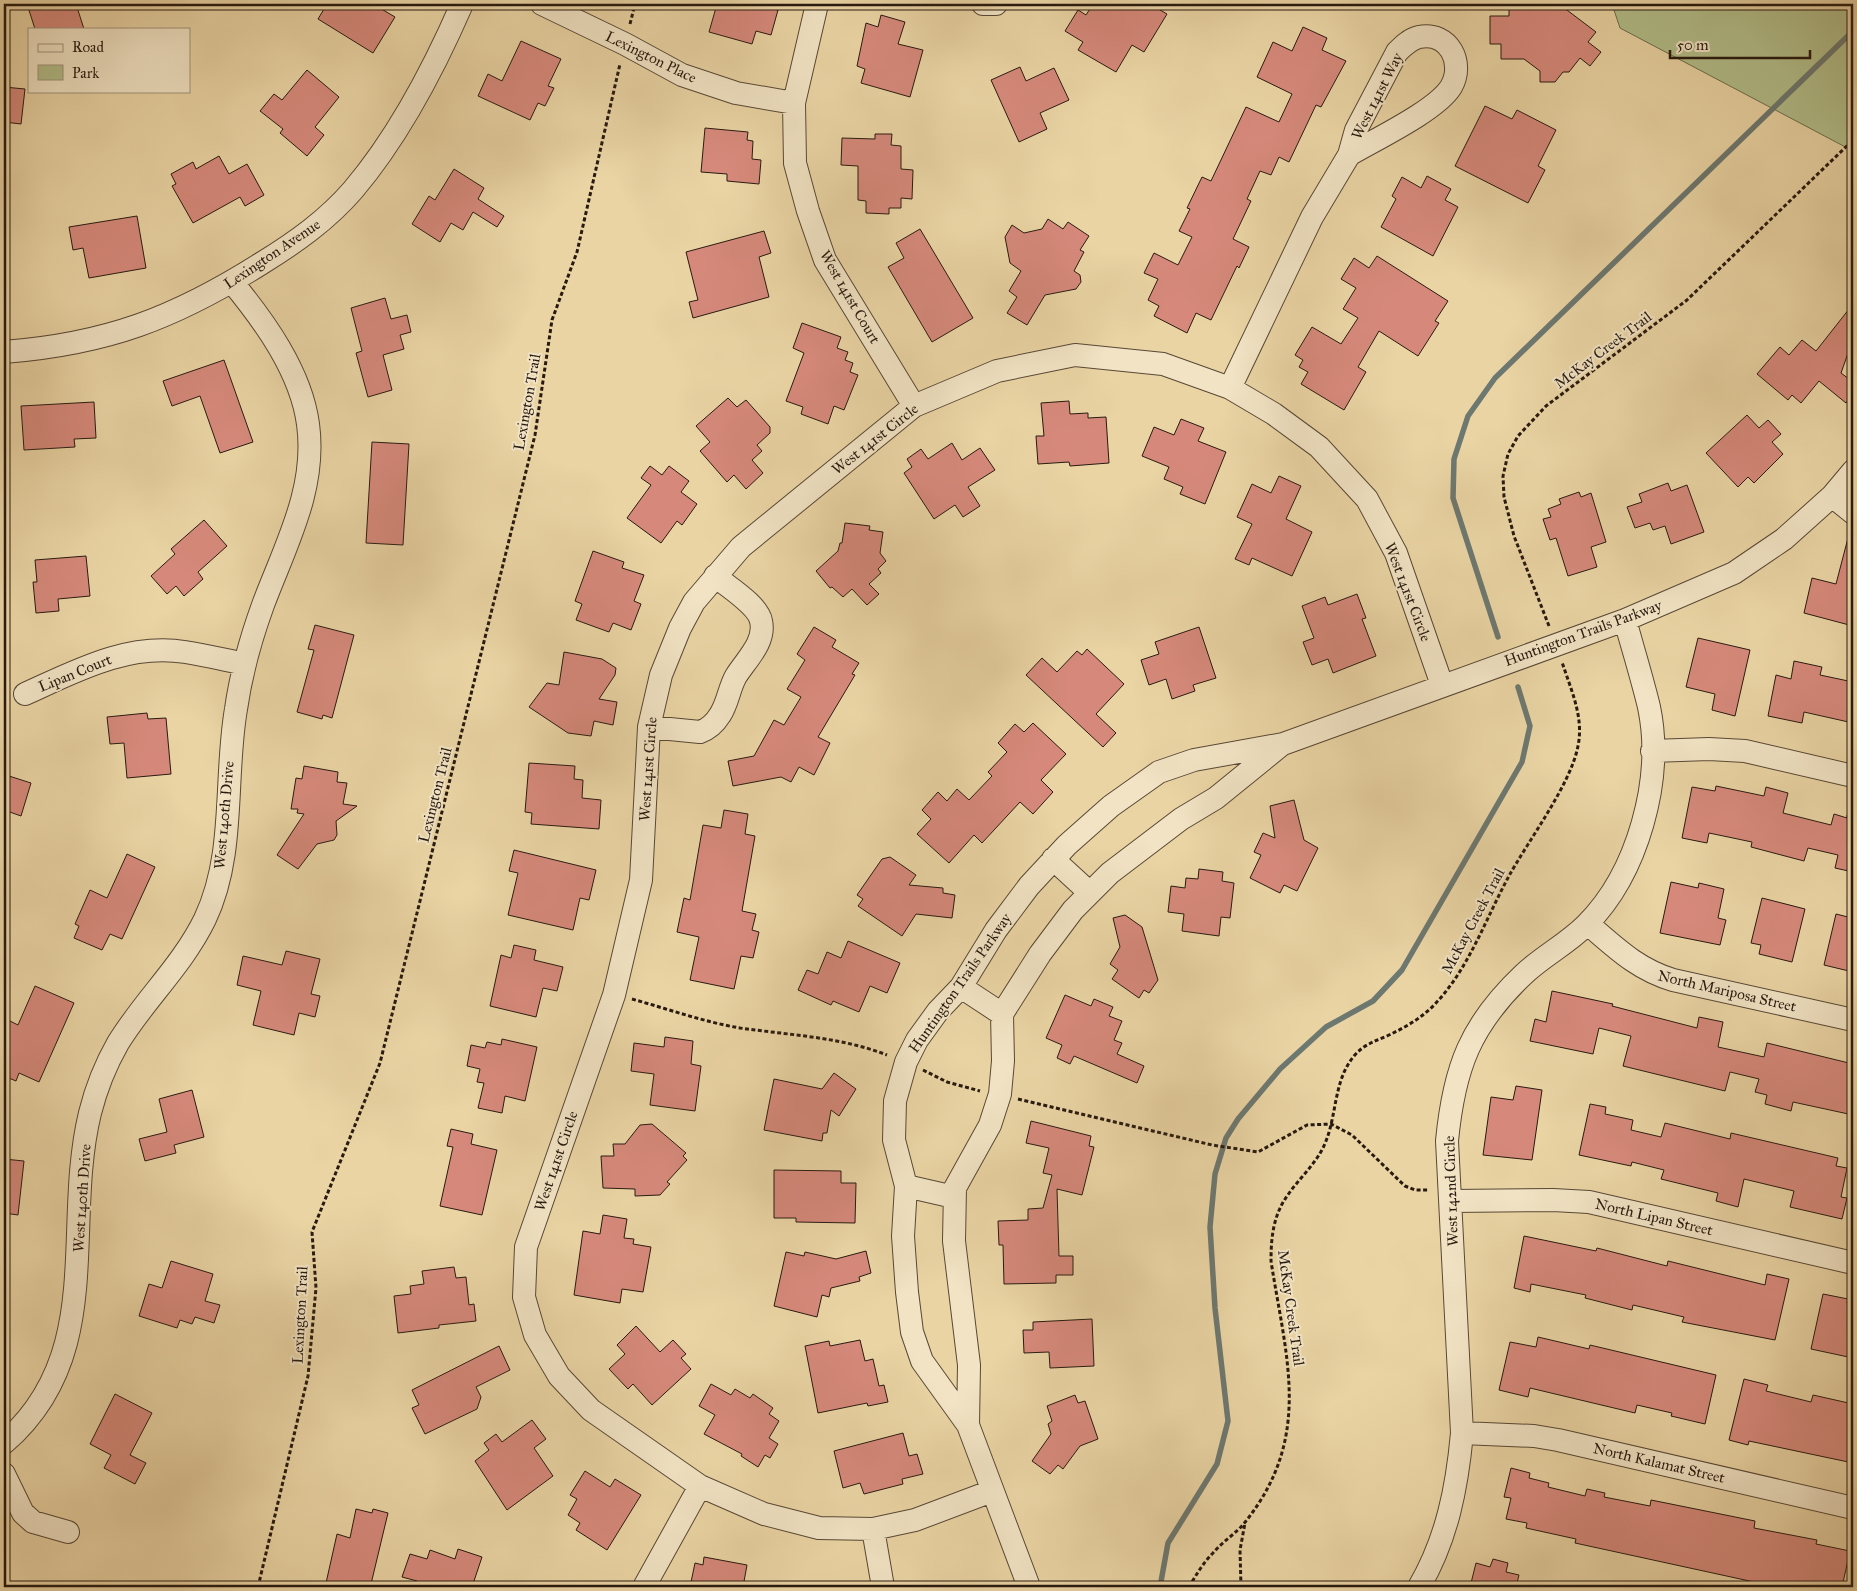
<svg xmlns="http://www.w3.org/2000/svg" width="1857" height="1591" font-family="'IM FELL Great Primer',serif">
	<rect width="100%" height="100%" fill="#ead4a4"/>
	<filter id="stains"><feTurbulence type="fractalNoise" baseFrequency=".004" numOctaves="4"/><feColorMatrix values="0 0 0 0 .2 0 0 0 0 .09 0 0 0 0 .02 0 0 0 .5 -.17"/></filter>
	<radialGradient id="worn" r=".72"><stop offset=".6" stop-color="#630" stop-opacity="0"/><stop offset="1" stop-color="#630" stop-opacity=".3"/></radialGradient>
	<!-- green -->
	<path fill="#b2be8a" stroke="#6d6c4d" d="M1612,4h241v147l-233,-123z"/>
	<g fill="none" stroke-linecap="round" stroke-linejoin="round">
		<!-- stream -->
		<path stroke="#6d7870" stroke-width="5.5" d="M1498,637l-45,-139 1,-39 14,-43 27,-38 358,-347
			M1160,1587l8,-44 49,-79 11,-43 -13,-113 -5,-81 5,-53 11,-36 12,-19 42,-50 46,-42 47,-26 29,-31 120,-208 8,-36 -12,-39"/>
	</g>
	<!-- building -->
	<path fill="#d6897b" stroke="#281a10" d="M27,4h49l8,25h-49z
		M327,4h46l22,13 -22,36 -55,-34z
		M717,4h58l-2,5 5,1 -7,25 -15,-4 -4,13 -43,-12z
		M1093,4h57l17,10 -23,38 -12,-7 -16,27 -38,-22 5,-8 -18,-11 13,-21 8,5z
		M1509,4h50l37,28 -8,10 13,10 -11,14 -10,-8 -11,14h-6l-8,10h-15v-11l-16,-12h-23v-15h-11v-28h19z
		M881,15l24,7 -7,22 25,6 -13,47 -49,-14 4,-14 -8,-3 9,-43 12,4z
		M1303,27l24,11 -5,12 24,11 -25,46 -5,-2 -27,57 -10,-5 -8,18 -11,-4 -13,28 4,2 -18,38 16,8 -10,21 -2,-2 -26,54 -15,-7 -9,20 -33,-17 5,-10 -11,-6 10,-21 -14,-6 10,-20 24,12 14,-28 -13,-6 11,-22 -3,-1 15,-31 9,4 35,-74 33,15 13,-28 -35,-17 16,-35 19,9z
		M521,41l40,18 -13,27 6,2 -9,18 -7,-3 -8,17 -52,-24 10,-22 14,7z
		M1020,67l6,14 28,-13 15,32 -29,13 7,16 -28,13 -28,-62z
		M307,70l32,27 -24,30 9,8 -17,21 -27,-23 3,-4 -23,-18 14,-17 8,6z
		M4,87l21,2 -4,35 -17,-2z
		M1485,106l27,13 5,-9 39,20 -18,36 7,4 -17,33 -73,-37z
		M705,128l43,4 -1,8 6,1 -1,18 9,1 -2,24 -32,-3v-7l-26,-2z
		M875,134h17l-1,11 10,1v23l12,1 -1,29 -11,-1v10h-12v6l-23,-1v-12l-8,-1v-34l-17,-1 1,-27 33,1z
		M219,156l10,18 18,-10 17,31 -19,11 -5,-9 -47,26 -21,-37 4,-2 -5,-10 22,-12 3,7z
		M454,169l30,19 -6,11 26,17 -7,11 -24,-15 -10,18 -12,-7 -11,19 -28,-18 17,-28 6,4z
		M1427,176l24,13 -6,11 13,7 -25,49 -52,-29 15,-28 -4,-3 10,-19 19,11z
		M137,216l9,52 -57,10 -6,-30 -10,2 -4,-23z
		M1048,219l15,10 5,-7 21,14 -9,14 4,2 -10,19 6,4 1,7 -5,7 -31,6 -18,30 -20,-12 10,-16 -8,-6 12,-20 -11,-8 -5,-26 7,-12 12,8 18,-4z
		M920,229l53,89 -41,24 -44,-75 16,-9 -8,-15z
		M764,231l7,22 -12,4 10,40 -76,21 -4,-16 9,-2 -12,-48z
		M1377,256l71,45 -13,20 4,2 -21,33 -39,-25 -21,36 8,5 -22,38 -43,-26 7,-12 -9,-5 4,-7 -8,-5 17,-28 29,17 17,-26 -15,-9 13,-21 -15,-9 13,-21 15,10z
		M385,298l6,21 16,-4 4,17 -11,3 4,14 -21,6 9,35 -24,7 -12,-44 6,-2 -11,-43z
		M1853,304v35l-12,34 12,9v12l-7,9 -27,-22 -18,22 -9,-8 -4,5 -31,-26 23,-27 9,8 13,-15 14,11z
		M802,323l39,14 -4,11 11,4 -3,8 8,3 -3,9 8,3 -14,35 -10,-4 -6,18 -27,-10 2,-7 -17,-6 18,-48 -11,-5z
		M224,360l29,82 -33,11 -20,-57 -28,10 -9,-25z
		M728,398l9,9 9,-7 24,27v6l-13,12 5,6 -10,9 11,13 -17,16 -12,-14 -7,7 -27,-31 10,-9 -14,-16z
		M1069,401l1,13 18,-1v5l18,-1 3,46 -39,3 -1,-4 -31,2 -2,-28h8l-3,-33z
		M94,402l2,36 -22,1 1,8 -51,3 -3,-44z
		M1747,415l12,13 9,-8 13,14 -9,8 11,12 -29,29 -6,-6 -10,10 -32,-34z
		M1181,419l23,9 -6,13 28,11 -21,52 -25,-10 3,-7 -19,-8 5,-12 -27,-11 12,-29 20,8z
		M372,442l37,2 -6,101 -37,-2z
		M952,443l10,17 18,-12 15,22 -27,17 12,19 -17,11 -8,-12 -21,14 -30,-46 8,-6 -5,-8 14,-10 7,10z
		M650,466l12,9 7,-9 20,15 -8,11 16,12 -15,21 -5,-4 -16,22 -34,-25 24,-33 -10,-7z
		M1279,476l22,10 -15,33 26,13 -20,44 -40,-18 -3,7 -14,-6 17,-35 -15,-7 15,-33 19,9z
		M1668,483l3,8 16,-6 17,47 -33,12 -6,-18 -12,4 -3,-7 -15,5 -8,-21 15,-5 -3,-8z
		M1579,492l2,5 10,-4 15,49 -15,5 6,20 -29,9 -12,-38 -6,2 -7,-21 8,-2 -3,-8 13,-5 -2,-5z
		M204,520l23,26 -29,26 5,7 -19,17 -8,-10 -9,8 -16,-18 24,-22 -4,-5z
		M845,523l25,3 -1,4 14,2 -3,21 6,8 -8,8 3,4 -12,11 10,10 -12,11 -15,-16 -9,8 -11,-10 -2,1 -14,-17 22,-20 2,-8h2z
		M1848,538h5v88l-49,-13 8,-35 24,6z
		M593,551l31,11 -2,6 22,7 -10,26 7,3 -10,26 -18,-7 -4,9 -33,-12 6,-16 -7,-3z
		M86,556l4,40 -32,3 1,12 -23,2 -3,-31h4l-2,-22z
		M1357,594l9,24 -4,1 14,37 -43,17 -5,-14 -16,6 -9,-23 11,-4 -12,-32 23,-9 3,8z
		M315,625l39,10 -22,83 -9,-3 -1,4 -25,-7 17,-62 -6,-1z
		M814,627l22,13 -4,7 27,16 -7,11 3,1 -37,62 12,6 -16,32 -15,-8 -8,15 -10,-5 -48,9 -5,-25 26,-5 20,-36 10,5 17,-28 -14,-8 18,-29 -8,-6z
		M1199,627l17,51 -23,7 2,6 -23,8 -6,-20 -17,6 -8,-25 18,-6 -4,-12z
		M1698,638l52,12 -15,66 -23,-6 3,-16 -29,-7z
		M1087,649l37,35 -28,30 20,19 -13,14 -77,-72 16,-17 15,14 20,-21 5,4z
		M564,652l38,7 14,9 -1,7 -16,24 18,3 -4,23 -19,-4 -3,15 -23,-3 -39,-26 18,-24 12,2z
		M1794,661l28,6 -2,8 33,7v41l-49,-11 -2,11 -34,-7 8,-41 15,4z
		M147,713l1,6 18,-1 5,56 -44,4 -3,-35 -14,1 -3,-27z
		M1033,723l33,31 -25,26 12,12 -20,22 -13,-12 -38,41 -8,-8 -25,28 -32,-29 14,-15 -9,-9 16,-18 9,9 10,-12 12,11 23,-24 -4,-4 19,-20 -9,-9 17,-19 9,8z
		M529,763l46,3 -1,13 9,1 -1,18 19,2 -2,29 -68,-5 1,-11 -7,-1z
		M304,766l34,6 -1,10 10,1 -4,21 14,2 -21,15 1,14 -3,5 -17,4 -19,25 -21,-14 27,-41 -7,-1 1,-4h-7l5,-31 6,1z
		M9,776l22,7 -10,33 -17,-6v-17z
		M1716,786l48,10 2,-9 22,6 -5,20 48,12 3,-11 13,4v-3l6,1v56l-18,-4 3,-13 -30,-7 -4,13 -53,-14 1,-5 -43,-9 -2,10 -25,-5 10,-51 23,4z
		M1294,800l10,40 14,8 -21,43 -13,-6 -4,8 -30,-15 11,-23 -7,-3 9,-19 12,5 -5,-32z
		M724,810l24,4 -3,20 10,2 -13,75 14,3 -4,16 7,2 -6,26 -12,-2 -7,33 -44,-9 9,-43 -22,-5 7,-34 6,2 13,-75 18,3z
		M514,850l82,20 -7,30 -9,-2 -7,32 -65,-15 10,-42 -9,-2z
		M127,854l28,13 -33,72 -12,-5 -8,16 -28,-12 5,-12 -4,-2 15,-34 17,8z
		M890,857l26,18 -7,10 34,3v5l12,2 -3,23 -36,-4 -14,22 -44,-30 5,-7 -6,-4 25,-36z
		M1199,869l24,3 -1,9 12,2 -4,35 -9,-1 -2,19 -37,-5 2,-17 -16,-2 3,-26 14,2 1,-10 12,1z
		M1671,882l27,6 1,-5 25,6 -6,29 8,2 -6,25 -60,-12z
		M1762,898l43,11 -13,53 -33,-8 2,-9 -10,-2z
		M1836,914l16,4 1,54 -29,-7z
		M1125,915l17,12 16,53 -9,13 -5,-3 -5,8 -27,-19 6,-9 -8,-6 10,-17 -7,-29z
		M848,941l52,22 -13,30 -17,-7 -11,26 -26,-11 -2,4 -33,-15 9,-20 11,4 9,-22 14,6z
		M514,945l22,5 -2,10 29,7 -6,24 -14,-3 -7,29 -46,-11 11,-51 10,3z
		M286,951l34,8 -9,35 9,2 -5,21 -16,-4 -5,22 -41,-10 8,-34 -24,-6 6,-29 39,9z
		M35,986l39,17 -35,79 -20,-9 -3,8 -12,-5v-40l6,-15 8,4z
		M1552,991l61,13 -1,2 85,22 2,-11 24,5 -5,25 46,10 3,-14 86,21v51l-60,-13 -2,9 -26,-7 2,-9 -12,-3 4,-13 -29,-7 -5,19 -102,-25 8,-30 -32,-8 -6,26 -63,-13 5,-22 11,3z
		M1065,995l26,11 3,-7 19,8 -4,9 13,5 -8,19 8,3 -5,11 27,12 -7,17 -63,-27 -4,8 -13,-6 5,-13 -16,-7z
		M665,1037l28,4 -2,23 10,2 -6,45 -45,-6 4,-31 -23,-3 3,-28 30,4z
		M502,1039l35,8 -12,54 -20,-5 -3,17 -24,-5 6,-25 -7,-1 3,-13 -13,-3 4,-21 14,3 2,-6 14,3z
		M834,1073l22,16 -17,27 -8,-6 -4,23h-4l-1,8 -58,-11 10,-51 48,10z
		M1516,1086l26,4 -10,70 -49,-5 8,-58 22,3z
		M192,1090l12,47 -30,8 2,8 -31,8 -6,-22 28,-7 -8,-33z
		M1590,1104l16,3 -1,7 28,6 -2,10 30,7 4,-14 65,16 1,-6 107,25 -2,8 11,2 -6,29 6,1 -5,21 -52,-12 4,-16 -50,-12 -6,28 -22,-6 2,-8 -57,-14 3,-9 -32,-8 -1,4 -52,-11z
		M1031,1121l60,15 -2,10 5,1 -12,48 -25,-6 2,67h14v19h-17v8l-52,1 -1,-39h-4l-1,-24 30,-1v-11l15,-1 9,-33 -9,-2 6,-25 -23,-5z
		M652,1124l34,29 -3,3 4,4 -20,22 3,2 -10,11 -25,1v-7l-32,-1 -2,-32h13l-1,-12h12l15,-19z
		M451,1129l22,5 -2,10 26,6 -15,65 -42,-9 13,-59 -6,-1z
		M4,1159l20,2 -6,54 -14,-2z
		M774,1170l67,1v12h15l-1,40 -59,-1v-4h-22z
		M603,1215l24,4 -3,19 10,1 -1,5 18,3 -8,45 -21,-3 -2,14 -46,-8 9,-64 17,3z
		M1524,1236l72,15 1,-3 70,18 1,-5 97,24 2,-11 22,5 -14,61 -93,-18 2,-5 -51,-12 -1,5 -47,-12 1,-3 -55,-11 -1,8 -16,-4z
		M866,1251l5,22 -12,4 1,4 -29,7 -2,9 -7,-2 -5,22 -43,-11 12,-54 18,4 1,-4 31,7z
		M171,1261l42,13 -8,27 15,4 -6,18 -19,-6 -3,7 -12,-4 -3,8 -38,-12 10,-32 13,4z
		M454,1267l2,11 10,-1 3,28 5,-1 2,17 -37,4v3l-41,5 -4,-37 17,-2 -1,-8 14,-2 -2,-13z
		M1823,1294l25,5 -1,4 6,1v54l-42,-9z
		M1092,1319l2,47 -44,2 -1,-16 -25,1 -1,-23h10v-8z
		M636,1326l24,26 13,-12 13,14 -5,4 10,11 -39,36 -19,-21 -5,5 -19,-20 16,-15 -8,-9z
		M1538,1337l51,12 1,-4 126,30 -11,49 -34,-8 1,-3 -35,-8 -2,8 -105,-25 -2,9 -29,-7 11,-48 26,5z
		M860,1340l5,21 8,-2 6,27 5,-1 4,17 -20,4 -1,-3 -49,10 -13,-67 24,-5 1,5z
		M499,1346l11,24 -34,17 5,10 -4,12 -52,25 -13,-26 7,-3 -7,-15z
		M1744,1379l24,6 -2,6 45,11 2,-7 40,9v59l-104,-22 -1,4 -19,-5z
		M711,1384l20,11 4,-6 15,9 3,-4 20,14 -4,6 10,7 -10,17 9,6 -8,14 -5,-3 -7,12 -17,-11 1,-2 -38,-20 11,-19 -16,-9z
		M115,1394l37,19 -22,42 16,8 -11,21 -31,-16 7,-13 -21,-11z
		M1075,1395l3,8 7,-2 13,38 -18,7 -17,23 -5,-4 -8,9 -18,-13 19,-27 -3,-10 4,-3 -5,-15z
		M532,1420l14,19 -12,9 19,28 -46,34 -32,-49 14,-11 -5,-7 12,-9 6,8z
		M903,1433l6,23 8,-2 6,20 -21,5 1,5 -39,10 -4,-11 -17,5 -9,-37z
		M1511,1468l19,5 -1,5 20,5 -1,4 37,9 2,-7 18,4 -1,4 46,9 1,-6 104,21 -1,7 63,12 -1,4 34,7 -8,36h-65l-202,-44 1,-4 -50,-11 1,-5 -21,-4 5,-21 -7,-1z
		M585,1471l25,16 5,-8 26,16 -34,55 -31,-20 4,-7 -12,-8 9,-16 -7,-4z
		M356,1509l16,4 1,-4 15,4 -17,71 -11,-2 -1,5h-14l-19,-4 11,-49 13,4z
		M458,1549l24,8 -10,30h-56l1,-6 -15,-4 8,-23 17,5 3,-9 25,9z
		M704,1557l43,8 -4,22h-53l5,-24 8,2z
		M1493,1559l15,4 -2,9 13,3 -3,12h-46l6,-24 14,4z"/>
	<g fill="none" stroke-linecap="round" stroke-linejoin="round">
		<defs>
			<path id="minor" d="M542,4l83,40 57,31 54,18 58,10
				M817,4l-23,99 1,60 13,48 17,49 89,146
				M983,4h13
				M4,352c103,-8 171,-34 258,-89 34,-21 65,-43 91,-73 45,-53 82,-124 109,-186
				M1230,388l82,-171 37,-62 7,-25 41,-78c6,-6 13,-13 22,-15 30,-6 46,26 32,50 -15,24 -77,53 -102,68
				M1832,496l21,17
				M25,694c51,-23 102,-51 160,-42 20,3 40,8 60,12
				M649,727l51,5c9,-3 15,-9 20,-17 8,-12 9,-27 16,-39 10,-16 30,-34 25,-55 -3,-16 -33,-34 -46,-45
				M1652,751l57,-2 36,2 108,25
				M1053,859l37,34
				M1588,924c28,24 49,45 85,56l180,40
				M961,987l41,27
				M906,1186l48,11
				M1451,1201l102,-1 36,2 264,61
				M968,1425l1,-60 -15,-124 1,-53 35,-63 10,-31 3,-33 -1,-47 38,-60 33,-44 37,-37 71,-54 35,-21 64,-52
				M1462,1433l72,3 24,4 295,68
				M4,1443c103,-89 58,-215 86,-330 6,-24 16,-49 28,-70 27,-44 64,-77 87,-124 31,-65 19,-141 31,-210 5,-35 15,-71 27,-104 22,-59 54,-116 45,-181 -7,-52 -43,-102 -76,-142
				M4,1474l19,39 10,9 35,10
				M992,1491l-77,29 -42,9 -54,-1 -55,-14 -64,-28 -109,-76 -32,-34 -24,-41 -11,-38 2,-50 88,-252 27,-115 8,-153 12,-52 19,-47 14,-26 47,-55 173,-141 83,-35 78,-16 88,9 67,24 44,26 45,33 48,52 29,54 46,132
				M873,1529l10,58
				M644,1587l56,-101
				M1029,1587l-61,-162 -46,-64 -10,-29 -5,-40 -4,-56 3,-50 -12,-46 1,-39 11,-39 11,-22 21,-29 23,-24 35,-57 33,-44 38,-41 44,-39 48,-34 35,-12 89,-16 342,-124 109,-47 50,-34 48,-43 21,-25
				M1419,1587c28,-48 38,-99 43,-154l-15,-292c7,-73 23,-116 77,-167 19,-18 43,-30 62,-49 52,-52 78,-146 63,-218 -7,-29 -16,-58 -24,-87"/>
		</defs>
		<!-- minor casing -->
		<use href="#minor" stroke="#584835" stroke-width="24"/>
		<!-- path -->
		<path stroke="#281a10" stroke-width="3" stroke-dasharray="4 2.5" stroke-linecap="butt" d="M630,24l5,-20
			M1549,626l-35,-90 -10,-39 -1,-21 5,-22 10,-18 28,-30 141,-106 162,-156 4,-1
			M632,999c36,10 72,23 108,29 49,7 101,9 147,27
			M923,1070l24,12 33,9
			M1018,1099l194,46 46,7 49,-27 24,-1 21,11 53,51 10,4h14
			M258,1587l50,-211 8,-88 -4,-56 68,-169 155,-628 17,-115 25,-68 43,-188
			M1189,1587c7,-12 14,-24 24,-34 10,-12 24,-20 33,-32 67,-85 40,-163 25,-260 0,-16 1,-33 7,-48 10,-27 38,-45 48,-72 11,-28 8,-61 28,-85 10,-12 22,-15 35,-21 17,-8 34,-18 47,-32 33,-35 50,-85 73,-127 19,-35 62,-92 69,-130 6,-29 -7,-56 -16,-84
			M1241,1587l-1,-37 5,-27"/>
		<!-- minor -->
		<use href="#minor" stroke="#f1e3c4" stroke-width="22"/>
	</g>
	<g text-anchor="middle" stroke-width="4" stroke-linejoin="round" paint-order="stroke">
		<!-- street labels -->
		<g font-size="15" fill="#281a10" stroke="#f1e3c4">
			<text transform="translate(651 57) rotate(26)" y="5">Lexington Place</text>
			<text transform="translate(1377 96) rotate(-63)" y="5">West 141st Way</text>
			<text transform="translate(272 254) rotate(-34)" y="5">Lexington Avenue</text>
			<text transform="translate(850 297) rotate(60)" y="5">West 141st Court</text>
			<text transform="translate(1603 350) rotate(-37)" y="5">McKay Creek Trail</text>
			<text transform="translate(527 402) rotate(-80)" y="5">Lexington Trail</text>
			<text transform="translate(875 439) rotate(-38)" y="5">West 141st Circle</text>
			<text transform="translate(1408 592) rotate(69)" y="5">West 141st Circle</text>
			<text transform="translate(1583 633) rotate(-20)" y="5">Huntington Trails Parkway</text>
			<text transform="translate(75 673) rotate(-22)" y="5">Lipan Court</text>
			<text transform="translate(648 769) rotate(-86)" y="5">West 141st Circle</text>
			<text transform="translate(435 795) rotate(-76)" y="5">Lexington Trail</text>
			<text transform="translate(224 815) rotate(-85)" y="5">West 140th Drive</text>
			<text transform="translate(1473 921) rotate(-62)" y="5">McKay Creek Trail</text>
			<text transform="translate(960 983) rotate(-55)" y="5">Huntington Trails Parkway</text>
			<text transform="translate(1727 991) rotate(13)" y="5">North Mariposa Street</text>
			<text transform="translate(556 1161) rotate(-71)" y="5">West 141st Circle</text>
			<text transform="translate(1451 1191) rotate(-92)" y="5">West 142nd Circle</text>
			<text transform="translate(82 1198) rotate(-86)" y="5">West 140th Drive</text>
			<text transform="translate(1654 1217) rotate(13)" y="5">North Lipan Street</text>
			<text transform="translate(1291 1308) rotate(82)" y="5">McKay Creek Trail</text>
			<text transform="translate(300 1315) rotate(-87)" y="5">Lexington Trail</text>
			<text transform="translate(1659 1463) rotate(13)" y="5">North Kalamat Street</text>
		</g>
	</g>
	<!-- margin -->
	<rect width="1857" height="1591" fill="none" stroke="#ead4a4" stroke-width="20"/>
	<rect x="5" y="5" width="1847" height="1581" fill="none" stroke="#281a10" stroke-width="2.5"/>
	<rect x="10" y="10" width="1837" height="1571" fill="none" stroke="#281a10"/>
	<!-- legend -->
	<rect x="28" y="28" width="162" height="65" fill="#f1e3c4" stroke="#a1937c"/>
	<rect x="38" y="44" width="25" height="8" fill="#f1e3c4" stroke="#a1937c"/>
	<text x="72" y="52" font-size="15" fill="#281a10">Road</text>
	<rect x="38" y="65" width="25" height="15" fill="#b2be8a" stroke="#a1937c"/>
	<text x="72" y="78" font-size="15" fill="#281a10">Park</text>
	<!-- scale -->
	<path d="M1670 50v8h140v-8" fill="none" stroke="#281a10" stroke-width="2.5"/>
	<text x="1677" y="50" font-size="15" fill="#281a10" stroke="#f1e3c4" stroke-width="4" paint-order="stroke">50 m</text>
	<rect width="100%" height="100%" filter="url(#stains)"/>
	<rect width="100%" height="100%" fill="url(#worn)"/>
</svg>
